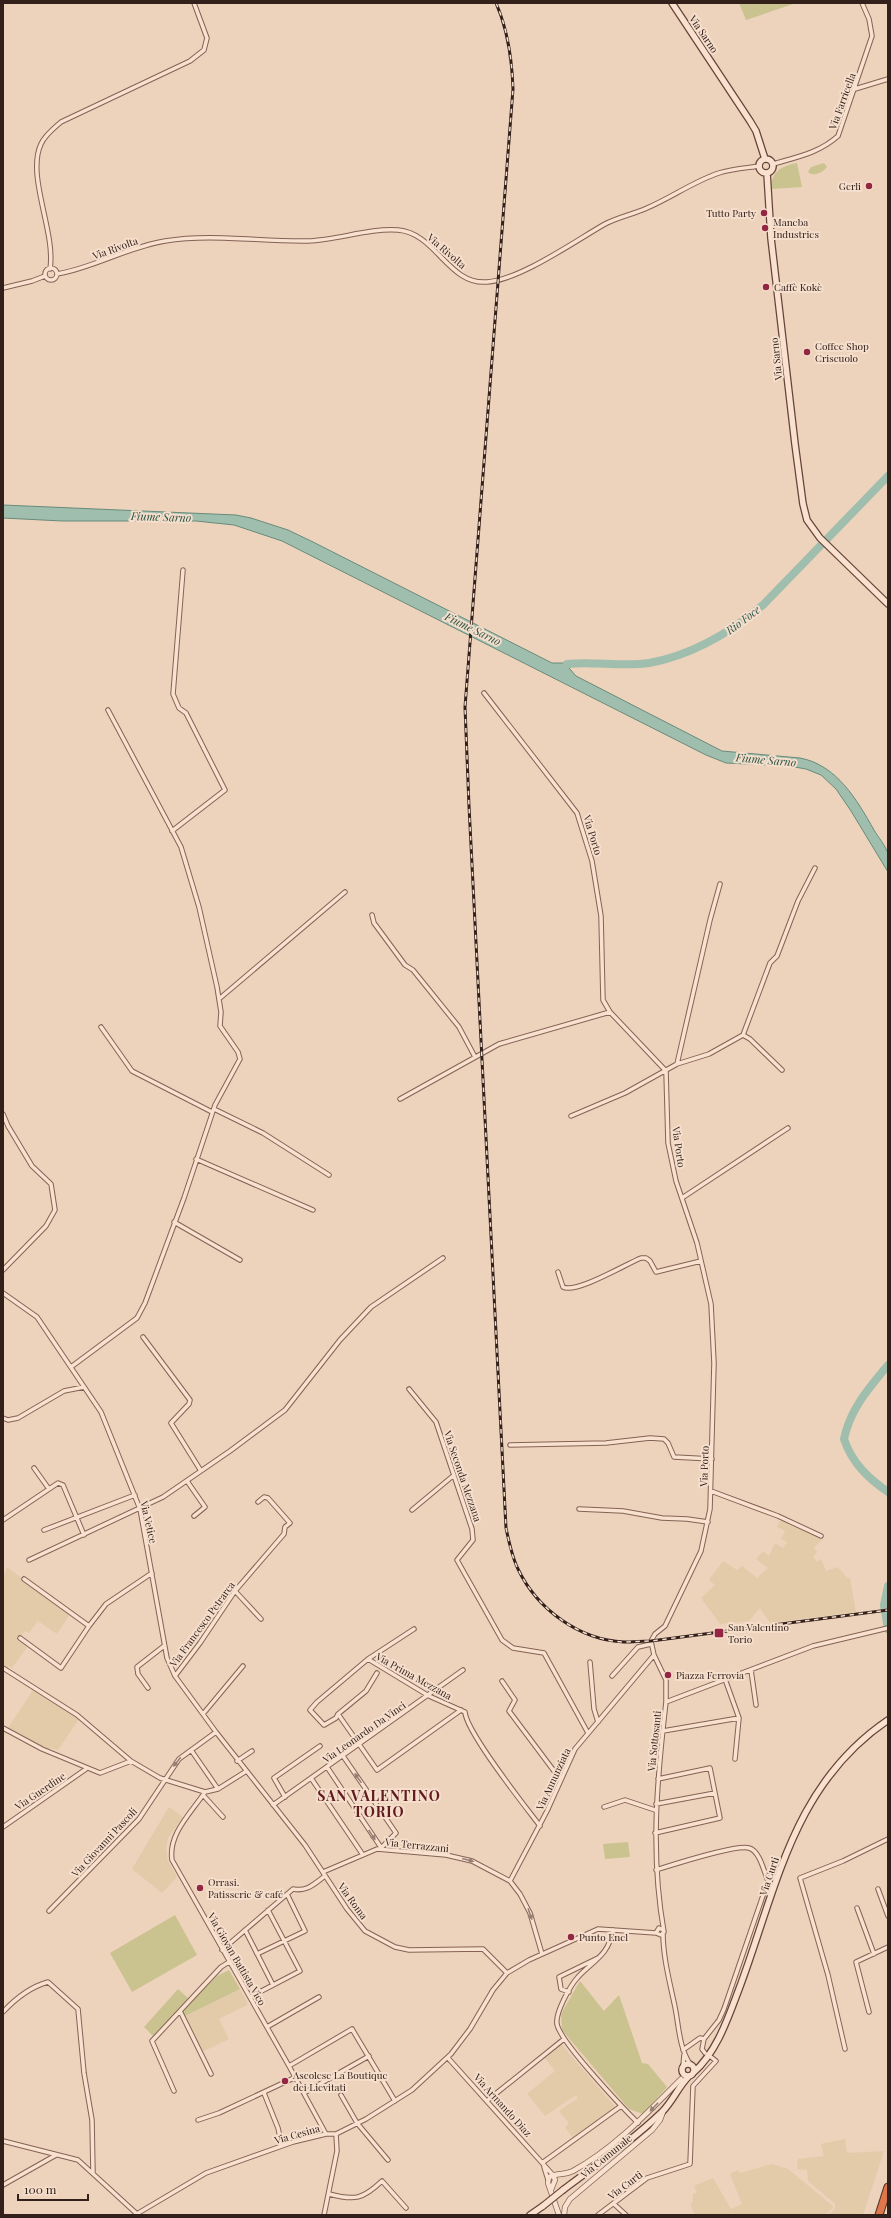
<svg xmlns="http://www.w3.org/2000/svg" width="891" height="2218" font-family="'Playfair Display',serif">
	<rect width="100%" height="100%" fill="#edd2bc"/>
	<!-- farmland -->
	<path fill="#e3cba9" d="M781,1519l10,7 32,12 -9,10 3,4 -4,5 4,5 4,-3 5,12 12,-4 9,11h3l6,34 -86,11 -10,-15 -11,13 -29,3 -19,-26 14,-13 -6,-5 14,-19 14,9 5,-4 15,12 11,-10 -12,-9 7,-8 6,5 6,-13 8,5 4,-6 -6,-3 4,-8 -8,-4z
		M7,1567l63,47 -13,20 -19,-13 -9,12 -4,-2 -6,8 9,7 -16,22 -3,-2 -2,3 -4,-3v-88z
		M33,1690l46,29 -21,31 -8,-2 -1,3 -41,-23z
		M169,1807l14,10 -15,21 -2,11 2,12 9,16 -15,16 -30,-24z
		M240,1989l7,13v3l-28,14 10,20 -27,13 -17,-36z
		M561,2044l55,64 -43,30 -8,-11 4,-4 -10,-12 19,-13 -2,-3 -31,21 -18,-22 28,-23 -11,-14z
		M845,2139l2,14 37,-2 -21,64h-35l7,-6v-5l-27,-23 -1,-11 -10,-1 1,-10 26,-3 -3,-12z
		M772,2164l16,5 45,37v2l-8,7h-130l-5,-12 3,-1v-8l4,-1 -3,-7 19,-8 18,31 11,-5 -12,-30 8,-4 2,3z"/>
	<!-- green -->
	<path fill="#cac390" d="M739,3h57l-50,17z
		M797,163l5,24 -31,2c0,-17 10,-23 26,-26z
		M824,163l3,4c-5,6 -13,10 -19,5l3,-5z
		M628,1842l2,15 -25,2 -2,-15z
		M175,1915l22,40 -65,37 -22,-39z
		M229,1970l11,19 -55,27 -3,-5 35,-35z
		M580,1981l24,30 15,-16 23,68 6,1 19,23 -24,27 -14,-5 -67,-79 -1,-16z
		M178,1989l11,10 -35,38 -10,-10z"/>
	<!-- water -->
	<path fill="#a0beae" stroke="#688b7a" d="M3,505l233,10 15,3 37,12 25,12 239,121h26l-9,5 7,8 146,75 78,7c37,7 57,42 74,72 4,7 12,16 14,24 1,5 0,13 0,18l-37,-61 -15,-22 -15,-14 -15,-6 -17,-3 -63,-3 -20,-8 -424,-214 -48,-16 -38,-4h-134l-59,-3z"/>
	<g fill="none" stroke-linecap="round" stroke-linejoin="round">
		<!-- river -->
		<path stroke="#a0beae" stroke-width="8" d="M567,664c27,-3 55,3 82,-1 44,-8 82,-31 115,-59l124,-128
			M888,1365c-19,23 -38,44 -44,74 8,24 24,39 44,53
			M888,1586l-4,19 4,24"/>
		<defs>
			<path id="minor" d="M855,89l33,-10
				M773,164c24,-7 46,-11 65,-28l34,-100 -3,-17 -7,-16
				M45 274a6 6 0 1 1 12 0a6 6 0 1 1-12 0Z
				M50,269c6,-37 -24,-93 -9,-125 4,-9 12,-15 20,-22l129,-61 14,-11 3,-12 -13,-35
				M57,274c37,-6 70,-27 108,-33 47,-8 96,1 143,0 30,-1 61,-13 90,-11 38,3 50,55 89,52 33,-2 88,-41 118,-58 13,-7 29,-10 42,-16 24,-10 47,-27 72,-35 12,-4 27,-5 41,-7
				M3,288l29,-7 13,-5
				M484,693l93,120 15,48 9,55 2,84 7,12 56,59 2,72 8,38 21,62 14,61 3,59 -4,146 -9,42 -36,75 -10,8 -4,7 3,14 12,25v22
				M172,831l53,-41 -39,-77 -7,-5 -6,-14 10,-124
				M372,915l2,8 31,42 8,5 46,57 16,30
				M219,999l126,-107
				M101,1027l31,44 80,41
				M743,1035l7,4 32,31
				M677,1064l32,-10 34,-19 27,-72 7,-7 21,-55 17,-33
				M400,1099l99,-55 111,-32
				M214,1109l49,24 66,42
				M3,1114l5,12 24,40 19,18 4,26 -9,16 -43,44
				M571,1116l54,-23 52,-29 33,-144 10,-36
				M196,1159l117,51
				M682,1198l106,-70
				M174,1222l66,38
				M558,1272l5,15c13,7 63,-23 78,-29h5l4,3 6,11 45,-11
				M3,1293l34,24 64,95 39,97 27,149 8,18 41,56 89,113 42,64 18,22 30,16 14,3 74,-1 24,24
				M143,1337l47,63 -1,4 -18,19 30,48
				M71,1367l66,-49 8,-15 39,-105 31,-93 25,-46 -2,-7 -18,-26 1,-14 -4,-25 -18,-80 -18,-60 -73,-137
				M409,1389l27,33 36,107 1,11 -16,20 45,80 11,8 31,5 44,80
				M3,1418l5,2 10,-2 46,-27 20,-4
				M510,1445l96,-2 44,-5 14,1 4,4 6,14 38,2
				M34,1468l15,21
				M187,1481l18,26 -11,9
				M711,1491l67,25 43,20
				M579,1509l44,2 39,7 25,1 21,3
				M412,1510l42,-35
				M3,1520l55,-37 5,2 21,50
				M44,1530l91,-35
				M29,1560l134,-63 67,-46 55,-41 55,-70 31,-33 72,-49
				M24,1579l65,47
				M235,1591l26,28
				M414,1629l-46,30 61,37 36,16c1,20 60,94 75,114
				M20,1638l41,30 28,-42 17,-22 46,-31
				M368,1659l-51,43 -7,8 14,15 12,-7 2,-4 28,-23 11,-18
				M590,1662l4,47 4,13
				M3,1668l74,47 54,46
				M751,1670l5,35
				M175,1676l25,-33 35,-52 49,-57 1,-7 5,-4 -22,-25 -4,-1 -6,5
				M612,1676l26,-29 13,-3
				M725,1679l14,39 -4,41
				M502,1681l13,19 -6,11 51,68
				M148,1688l-10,-14 -1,-7 27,-21
				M203,1714l40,-48
				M338,1714l39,56 84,-60
				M3,1728l39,21 58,24 31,-12 29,17 45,14
				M663,1731l76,-13
				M191,1750l27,39
				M343,1756l53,77 -15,15
				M237,1761l15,-10
				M327,1767l55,82
				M245,1772l-27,17 -13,3c-14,21 -37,42 -33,68l117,206 37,68
				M311,1778l52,77
				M203,1795l20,22
				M285,1797l-11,-19 46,-32
				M656,1804l59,-11
				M273,1805l190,-135
				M604,1807l21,-7 30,10
				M3,1827l83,-58
				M655,1833l65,-15 -10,-50 -52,11
				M656,1870c16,-5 80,-26 93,-22 11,3 15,24 19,33l-44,128 -5,11 -15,19
				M323,1872l54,-23 69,6 26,6 38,20 10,13 10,19 12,41
				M510,1881l37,-70 28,-62 79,-94
				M878,1889l10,27
				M857,1908l17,46
				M49,1911l90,-92 40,-60 37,-27
				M245,1930l28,55
				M613,1930c-5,26 -18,29 -35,47 -8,9 -23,36 -21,47 3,18 66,84 81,99
				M663,1930l-4,-2 -3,5 5,2 3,-3c-14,-78 -7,-153 2,-230l147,-56 75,-18
				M663,1933c0,25 7,50 12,74 4,20 4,40 15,57
				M222,1950l71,-61c14,3 21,-5 32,-13
				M257,1954l48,-23 -18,-37
				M569,1992l-8,-3 -2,-12 39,-19
				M250,1997l50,-26 -32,-61
				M180,2011l31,63
				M3,2012c13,-14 27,-25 45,-30l30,27 6,64 8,47 1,53
				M869,2012l-13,-50 32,-15
				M267,2027l52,-30
				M845,2049l-17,-74 -28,-97 43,-17 45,-22
				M683,2050l17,-12 4,1 -2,10 3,4
				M448,2058l105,117
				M289,2066l63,-37 43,72
				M683,2066l1,-11
				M174,2091l-22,-50 69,-74 8,-5
				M264,2093l14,35 4,18
				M304,2093l65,-37
				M341,2095l16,28 31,37
				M488,2100l76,-61
				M198,2120l21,-7 77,-36
				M3,2141l75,19 59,54
				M542,2163l79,-57
				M544,2167l4,13
				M3,2185l53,-30
				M329,2194c26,7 34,5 53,-13l24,27
				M614,2204l12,11
				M135,2215l71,-42 87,-31 33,-8h10l30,-15 46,-29 39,-36 19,-25 23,-39 14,-17 22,-13 69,-31 58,4
				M324,2215l13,-64 -1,-17
				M598,2215l49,-37 43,-14 3,-78 23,-25 -5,-4"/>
			<path id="tertiary" d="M551,2190l4,-10 -2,-5
				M559,2215l-11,-32 1,-6c8,-4 16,-2 24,-6 42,-23 74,-58 108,-92
				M564,2215l1,-8 5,-8 82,-69 8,-10 3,-8"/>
			<path id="secondary" d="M672,3l78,118 6,10 9,28
				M759 166a7 7 0 1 1 14 0a7 7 0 1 1-14 0Z
				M767,173l4,65 24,206 8,60 4,16 13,18 68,66
				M682 2070a6 6 0 1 1 12 0a6 6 0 1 1-12 0Z
				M693,2073c24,-21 35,-55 46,-84 38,-101 53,-204 149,-269
				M563,2190c33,-25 69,-49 99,-78 11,-11 16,-25 27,-36
				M530,2215l13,-9"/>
			<path id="motorway" d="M879,2215l9,-28"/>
		</defs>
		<!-- minor casing -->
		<use href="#minor" stroke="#846356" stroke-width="5.5"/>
		<!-- tertiary casing -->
		<use href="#tertiary" stroke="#846356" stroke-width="6"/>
		<!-- secondary casing -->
		<use href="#secondary" stroke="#664439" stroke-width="8"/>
		<!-- motorway casing -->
		<use href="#motorway" stroke="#51332b" stroke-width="9"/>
		<!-- minor -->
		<use href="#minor" stroke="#f8e1ce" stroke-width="3.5"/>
		<!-- tertiary -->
		<use href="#tertiary" stroke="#f8e1ce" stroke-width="4.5"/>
		<!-- secondary -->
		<use href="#secondary" stroke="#f8e1ce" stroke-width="5.5"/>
		<!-- motorway -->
		<use href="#motorway" stroke="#de784a" stroke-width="7"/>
		<defs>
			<path id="rail" d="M496,3c12,27 16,57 17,86l-48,618 4,99 37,722c3,14 6,29 12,41 19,40 61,71 106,73 9,0 18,-1 27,-1l237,-31"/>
		</defs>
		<!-- rail casing -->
		<use href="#rail" stroke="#33201b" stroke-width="3"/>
		<!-- rail -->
		<use href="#rail" stroke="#f5decb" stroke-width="1.5" stroke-dasharray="4.5" stroke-linecap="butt"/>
		<defs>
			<path id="secondary-bridge" d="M543,2206l20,-16"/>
		</defs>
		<!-- secondary-bridge casing -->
		<use href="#secondary-bridge" stroke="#664439" stroke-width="8" stroke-linecap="butt"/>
		<!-- secondary-bridge -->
		<use href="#secondary-bridge" stroke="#f8e1ce" stroke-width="5.5"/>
	</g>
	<!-- one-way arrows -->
	<defs><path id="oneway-solid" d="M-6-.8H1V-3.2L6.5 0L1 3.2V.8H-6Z"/></defs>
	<g fill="#968074">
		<use href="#oneway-solid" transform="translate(177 1762) rotate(129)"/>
		<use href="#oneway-solid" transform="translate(358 1778) rotate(-125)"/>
		<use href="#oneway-solid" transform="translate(372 1835) rotate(56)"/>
		<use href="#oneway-solid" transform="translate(468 1860) rotate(15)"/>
		<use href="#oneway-solid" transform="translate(530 1914) rotate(71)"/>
		<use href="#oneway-solid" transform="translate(654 2107) rotate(134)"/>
	</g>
	<!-- markers -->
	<g fill="#932642" stroke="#f5decb" stroke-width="1.5">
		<circle cx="869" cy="186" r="4"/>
		<circle cx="764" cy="213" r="4"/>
		<circle cx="765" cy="228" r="4"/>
		<circle cx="766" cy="287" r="4"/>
		<circle cx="807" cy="352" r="4"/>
		<rect x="714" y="1628" width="10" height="10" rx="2"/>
		<circle cx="668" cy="1675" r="4"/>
		<circle cx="200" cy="1888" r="4"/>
		<circle cx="571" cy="1937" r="4"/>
		<circle cx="285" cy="2081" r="4"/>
	</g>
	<g text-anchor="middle" stroke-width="4" stroke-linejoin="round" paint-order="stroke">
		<!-- street labels -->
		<g font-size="10" fill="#33201b" stroke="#f5decb">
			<text transform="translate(704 34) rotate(56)" y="4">Via Sarno</text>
			<text transform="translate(842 101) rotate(-70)" y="4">Via Farricella</text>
			<text transform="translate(115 248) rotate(-20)" y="4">Via Rivolta</text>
			<text transform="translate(447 251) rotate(41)" y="4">Via Rivolta</text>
			<text transform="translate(776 359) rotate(-96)" y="4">Via Sarno</text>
			<text transform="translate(593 835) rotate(73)" y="4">Via Porto</text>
			<text transform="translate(679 1147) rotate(82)" y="4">Via Porto</text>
			<text transform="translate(704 1466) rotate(-88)" y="4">Via Porto</text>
			<text transform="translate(463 1476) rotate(71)" y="4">Via Seconda Mezzana</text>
			<text transform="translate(149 1522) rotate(77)" y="4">Via Vetice</text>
			<text transform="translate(202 1624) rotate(-54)" y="4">Via Francesco Petrarca</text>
			<text transform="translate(414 1676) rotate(29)" y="4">Via Prima Mezzana</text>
			<text transform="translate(364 1732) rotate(-35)" y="4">Via Leonardo Da Vinci</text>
			<text transform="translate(654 1741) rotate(-84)" y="4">Via Sottosanti</text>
			<text transform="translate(553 1779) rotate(-65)" y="4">Via Annunziata</text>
			<text transform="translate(40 1791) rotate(-34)" y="4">Via Guerdine</text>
			<text transform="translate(104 1842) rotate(-47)" y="4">Via Giovanni Pascoli</text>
			<text transform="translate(417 1845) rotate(6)" y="4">Via Terrazzani</text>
			<text transform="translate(769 1876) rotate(-71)" y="4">Via Curti</text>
			<text transform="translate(353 1901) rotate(54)" y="4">Via Roma</text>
			<text transform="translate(237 1959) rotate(60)" y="4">Via Giovan Battista Vico</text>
			<text transform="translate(503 2105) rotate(48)" y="4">Via Armando Diaz</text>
			<text transform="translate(297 2134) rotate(-16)" y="4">Via Cesina</text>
			<text transform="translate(606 2156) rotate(-39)" y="4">Via Comunale</text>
			<text transform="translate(625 2185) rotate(-37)" y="4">Via Curti</text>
		</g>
		<!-- poi labels -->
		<g font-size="10" fill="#33201b" stroke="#f5decb" text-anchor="start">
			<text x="861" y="190" text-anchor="end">Gerli</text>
			<text x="756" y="217" text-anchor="end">Tutto Party</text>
			<text x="773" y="226">Maneba<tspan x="773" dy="12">Industries</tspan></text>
			<text x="774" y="291">Caffè Kokè</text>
			<text x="815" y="350">Coffee Shop<tspan x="815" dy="12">Criscuolo</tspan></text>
			<text x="728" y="1631">San Valentino<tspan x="728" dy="12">Torio</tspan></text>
			<text x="676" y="1679">Piazza Ferrovia</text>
			<text x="208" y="1886">Orrasi.<tspan x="208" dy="12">Patisserie &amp; café</tspan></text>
			<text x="579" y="1941">Punto Enel</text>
			<text x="293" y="2079">Ascolese La Boutique<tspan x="293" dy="12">dei Lievitati</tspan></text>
		</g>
		<!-- water labels -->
		<g font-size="11" font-style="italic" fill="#2a5346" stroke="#f5decb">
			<text transform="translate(161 517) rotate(2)" y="4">Fiume Sarno</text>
			<text transform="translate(743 620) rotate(-37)" y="4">Rio Foce</text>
			<text transform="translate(473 629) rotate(26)" y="4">Fiume Sarno</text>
			<text transform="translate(766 760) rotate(5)" y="4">Fiume Sarno</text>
		</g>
		<!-- district labels -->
		<g font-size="14" font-weight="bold" letter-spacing="1" fill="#601a1d" stroke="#f5decb">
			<text x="379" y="1801">SAN VALENTINO<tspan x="379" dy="16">TORIO</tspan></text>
		</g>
	</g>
	<!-- border -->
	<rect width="891" height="2218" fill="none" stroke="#33201b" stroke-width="8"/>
	<!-- scale -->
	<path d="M18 2194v6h70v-6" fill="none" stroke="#33201b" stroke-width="2"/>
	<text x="24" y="2194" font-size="12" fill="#33201b" stroke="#f5decb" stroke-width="3" paint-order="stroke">100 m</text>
</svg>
